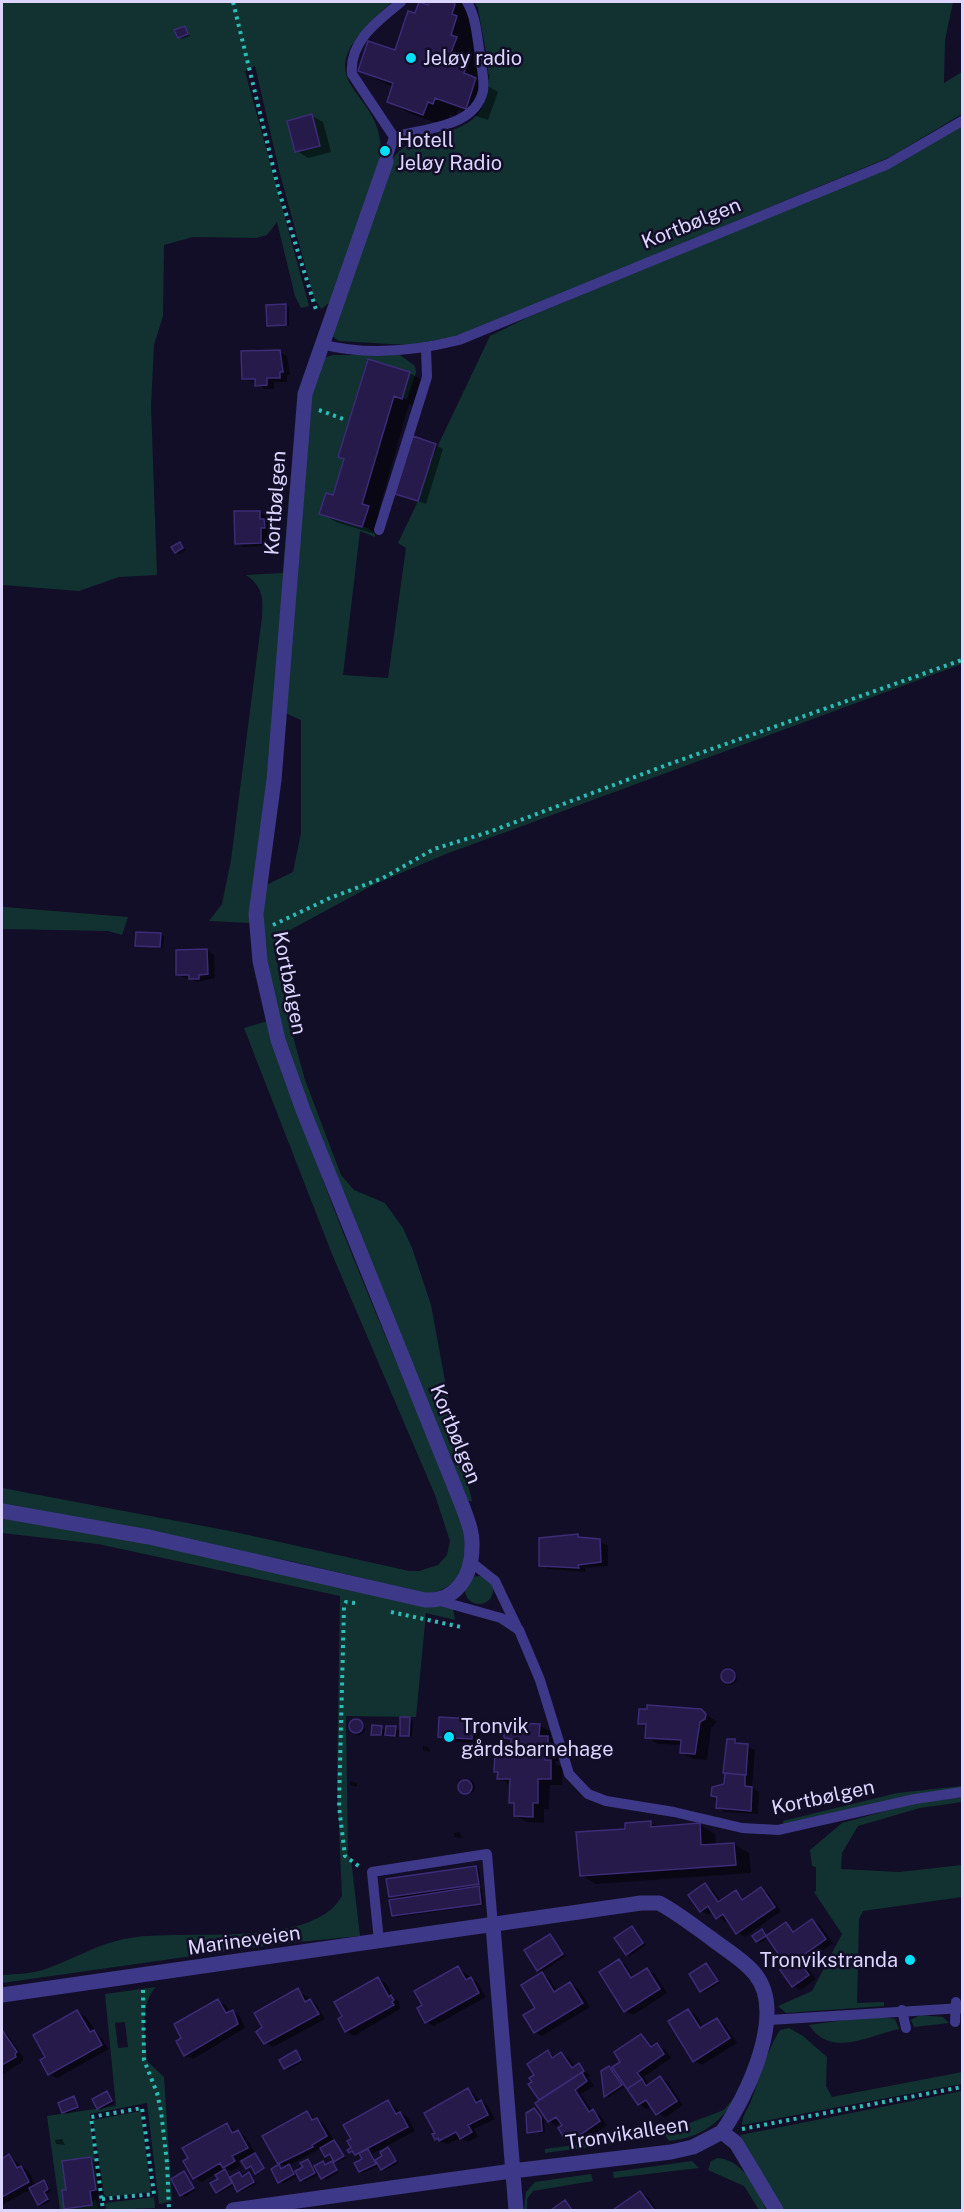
<svg xmlns="http://www.w3.org/2000/svg" width="964" height="2212" font-family="'Public Sans',sans-serif">
	<rect width="100%" height="100%" fill="#130e27"/>
	<!-- green -->
	<path fill="#113231" fill-rule="evenodd" d="M2,2h390c-104,89 -1,79 -12,161l-48,138 -11,8 -7,-11 -34,-124 -25,-108 -10,5 64,235 -8,2 -6,-12 -18,-74 -10,13 -11,3 -63,-1 -29,8 -1,71 -9,29 -3,61 6,169 -38,2 -40,14 -77,-6z
		M474,2h479l-8,38 -1,43 18,-11v42l-72,43 -430,179 -52,9 -69,-4 -7,-5 60,-177c14,-18 30,-22 52,-27 66,-14 41,-76 34,-124z
		M962,125v539l-516,190 -71,30 -96,52 -5,12 18,85 13,47 36,95 13,15 31,13 18,25 9,20 19,57 22,119 19,77h-6c-38,-95 -75,-189 -113,-284 -42,-106 -97,-215 -89,-331l29,-14 8,-39v-113l-16,-7 20,-301 19,-54 9,-3h67l15,11 1,6 -9,27h-5l8,-27 -43,-13 -29,98 6,2 -11,36 -7,-2 -7,21 49,14 7,5v4l-15,-6 -17,144 45,3 18,-130 -8,-5 20,-42 14,-43 58,-122 36,-18 188,-78z
		M293,494l-11,162 -31,267 -42,-2 13,-17 9,-44 31,-243c1,-20 1,-30 -16,-42l37,-2 6,-78z
		M2,906l3,1 123,10 -6,18 -14,-4 -106,-2z
		M268,1021c53,172 127,337 197,503 1,35 4,59 -36,70l-139,-33 -288,-56v-17l228,43 179,40h10l19,-6 9,-10 3,-14 -15,-46 -103,-241 -88,-226z
		M2,1516l112,20 339,73 2,11 -29,-7 -10,104 -70,-1 2,139 3,4 9,77 -82,8 -276,39v-8c13,-1 28,-1 41,-5 27,-9 52,-25 81,-31 56,-12 187,12 218,-43l-5,-114 3,-186 -242,-52 -96,-11z
		M465 1590a14 14 0 1 1 28 0a14 14 0 1 1-28 0Z
		M962,1786v2l-178,38 -1,-5 114,-28z
		M962,1797v5l-42,6 -62,18 -16,27 -1,16 58,3 63,-7v32l-99,14 -4,8 -2,84 27,-1v4l-98,7 -8,-7 34,-15 30,-57 -28,-42 2,-1v-24l-4,-1 -2,-16 32,-27 73,-20z
		M156,1987c-17,17 -11,51 -9,74l17,16 8,124 -13,3 -12,-101 -57,11 8,76h-2l-5,-33 -25,33 -4,1 3,18 27,-4v-4l4,-1 3,10h-39l-13,-94 69,-10 -11,-112zM125,2022l3,25 -10,1 -3,-25z
		M920,2015l23,2 6,6 -35,4 -3,-7z
		M873,2016l22,3 4,10c-29,6 -68,30 -90,-4z
		M789,2028l14,8 24,21 -1,29 6,11 130,-25v12l-220,41c0,-10 7,-17 10,-27 9,-23 14,-46 28,-68z
		M962,2091v119h-180l-42,-75z
		M737,2094c-14,28 -37,44 -68,47l-6,-8 61,-23z
		M141,2111l10,81 -44,5 -3,-3 -11,-74z
		M613,2140l-1,4 -67,9v-4z
		M718,2158c26,3 39,30 48,52h-7l-15,-24 -36,-16 3,-9z
		M692,2161l7,7 -85,10 -1,-6z
		M591,2174l2,7 -60,10 -6,8v11h-3l2,-18 9,-10z
		M154,2197l1,11 -49,2 -1,-7z"/>
	<!-- shadow -->
	<path fill="#0007" d="M430,2h30l13,7 6,21 -6,18 5,3 -5,15 17,9 -4,10 12,7 -10,28 -30,-10 -2,6 -6,-2 -4,12 -35,-12 -22,-12 4,-15 -33,-16 36,-19 20,-37 13,-8z
		M184,28l6,8 -8,3 -3,-2z
		M312,116l11,6 8,30 -23,6 -11,-7z
		M286,305l3,2v19l-21,-1z
		M279,352l8,4 3,19h-3v7h-13v7h-10l-8,-7 -13,-4z
		M369,361l41,12 15,9 -7,25 -9,-3 -31,109 5,3 -5,19 -42,-13 -15,-9 13,-16 12,-37 -6,-3z
		M435,445l8,4 -17,55 -29,-11z
		M260,512l7,4v7l5,2v7h-4v14l-24,1 -8,-4z
		M180,544l6,6 -7,4 -3,-2z
		M160,934l4,2 -1,12 -26,-3z
		M207,950l7,5 1,23 -17,4 -20,-7z
		M578,1536l30,9v21l-23,2 1,4 -38,-3 -7,-4z
		M723 1678a7 7 0 1 1 14 0a7 7 0 1 1-14 0Z
		M700,1710l17,12 -6,6 -4,32 -14,-1 -12,-6 1,-8 -24,-1 -11,-7v-10l-8,-4z
		M410,1719l3,2 -1,16 -14,-4v4l-14,-4v3l-12,-2 9,-6 6,3 8,-3 6,3z
		M472,1720l8,5 -1,18 -32,-2 -8,-4z
		M351 1728a7 7 0 1 1 14 0a7 7 0 1 1-14 0Z
		M539,1725l12,7v7l8,5v17h-3v3l7,4 -1,17h-12l-1,24h-5v14l-17,-1 -12,-6v-12l-4,-2v-17l-12,-7 13,-27v-10l-7,-4z
		M735,1741l20,9 -3,38 7,4 -1,22 -33,-2 -7,-4v-9l-5,-3 12,-10z
		M423,1746l6,1 1,5 -7,-2z
		M461 1787a7 7 0 1 1 14 0a7 7 0 1 1-14 0Z
		M350,1781l7,2v4l-7,-2z
		M650,1822l9,6 41,-3 15,9 1,12 18,-2 15,9 2,20 -155,11 -15,-9 46,-45z
		M459,1832l4,6 -9,-1v-4z
		M476,1868l3,1 2,16 -5,1 6,3 2,16 -87,12 -4,-2 8,-18 -11,-1z
		M705,1885l7,4 9,13 15,-10 9,7 16,-10 7,4 13,18 -36,26 -8,-4 -9,-13 -3,2 -12,-10 -5,3 -7,-4z
		M813,1921l7,4 13,18 -29,20 12,16 -15,11 -8,-4 -5,-20 -19,-29 -9,6 -3,-2 5,-10 6,6 19,-13 9,8z
		M632,1928l14,17 -16,11 -3,-2z
		M550,1935l16,21 -24,16 -3,-2z
		M619,1961l7,4 8,13 13,-8 8,4 12,19 -34,22 -8,-4z
		M706,1965l14,18 -16,9 -3,-1z
		M458,1968l20,15 8,14 -52,29 -8,-4z
		M542,1974l7,4 8,13 13,-7 8,4 12,19 -48,29 -7,-4z
		M378,1979l8,4 8,15 5,3 1,8 -46,27 -8,-5 -6,-12z
		M298,1990l19,15 8,14 -52,28 -8,-5z
		M218,2001l8,4 4,8 3,-2 7,5 5,12 -52,31 -8,-4z
		M688,2010l8,5 8,13 13,-9 7,5 13,19 -35,22 -8,-4z
		M77,2012l8,4 24,33 -52,29 -8,-4 -2,-17z
		M2,2031l6,4 15,22v4l-21,14z
		M641,2035l13,12 3,-2 8,4 6,9 -27,19 5,8 11,-7 8,4 15,23 -18,13 -14,-13 -4,4 -8,-5 -16,-24 -3,1 4,6 -15,10 -3,-1 3,-28 9,5z
		M296,2052l7,10 -15,8 -3,-2z
		M548,2052l8,5 5,-3 8,4 6,10 4,-3 12,11 -3,1 6,9 -13,8 11,17 8,4 7,10 -19,13 -15,3 -8,-4 -3,-15 -6,4 -7,-5 -8,-20 -10,-16z
		M468,2090l20,16 7,13 -21,10 4,8 -10,5 -8,-4 -12,6 -4,-1 -8,-4z
		M107,2093l7,10 -13,7 -3,-2z
		M74,2098l6,10 -13,6 -3,-2z
		M388,2102l20,16 7,13 -43,23 4,8 8,-5 4,-8 11,14 -14,7 -5,-5 -17,8 -3,-2 3,-13 -13,-8z
		M534,2109l10,11 1,13 -16,-1z
		M307,2113l17,11 22,34 -8,4 -6,-6h-6l-5,-8 -33,18 7,7 10,-5 3,-7 6,6 9,-5 4,4 5,-3 7,9 -13,8 -6,-6 -16,8 -5,-7 -16,9 -10,-15 7,-4 3,5 4,-3 -8,-4z
		M227,2125l18,11 19,31 -8,5 -2,-4h-7l-5,-9 -4,2 3,5 -10,5 -5,-2 6,9 7,-4 5,3 5,-3 3,2 5,8 -16,8 -6,-7 -15,8 -3,-1 3,-13 -4,-6 -14,9 -8,-4z
		M62,2139l3,6 -9,-1 -1,-4z
		M9,2156l20,16 7,14 8,-4 3,2 4,7 -5,3 4,7 -7,4 -3,-1 -9,-15 -29,16v-45z
		M91,2159l7,4 5,31h-6l2,15 -28,1 -5,-2 2,-17z
		M184,2173l12,17 -11,7 -4,-2z
		M640,2193l8,4 9,13h-42z
		M565,2202l10,8h-21z"/>
	<!-- building -->
	<path fill="#251a49" stroke="#3c2b76" stroke-width="1.5" d="M419,2l9,3 1,-3h25l1,2 -3,10 5,2 -6,19 6,2 -7,18 18,6 -4,12 12,5 -10,31 -31,-11 -2,6 -5,-2 -5,13 -36,-13 6,-19 -35,-12 10,-30 27,9 13,-39 7,2z
		M185,26l3,8 -10,4 -4,-8z
		M312,114l8,32 -25,6 -8,-31z
		M286,304v21l-19,1 -1,-21z
		M280,350l3,22h-3v6h-13v7l-12,1v-7h-13l-1,-28z
		M368,359l42,13 -8,27 -8,-3 -32,108 7,2 -7,21 -43,-13 7,-21 7,2 11,-36 -6,-2z
		M413,436l23,8 -18,57 -23,-7z
		M234,511h26v8h4l1,9h-4v15l-26,1z
		M180,542l3,6 -8,5 -4,-6z
		M136,932l25,1 -1,14 -25,-1z
		M207,949l1,25 -9,1v4h-10v-4h-13v-25z
		M578,1534v3l22,2 1,23 -23,3 1,3 -40,-2v-28z
		M721 1676a7 7 0 1 1 14 0a7 7 0 1 1-14 0Z
		M647,1705l54,4 5,5 -1,5 -5,3 -5,32 -15,-1 1,-13 -36,-2 1,-14h-8l1,-15h8z
		M400,1717h10l-1,19h-9z
		M439,1717l34,2 -1,20 -34,-2z
		M349 1726a7 7 0 1 1 14 0a7 7 0 1 1-14 0Z
		M511,1723l29,1 -1,12h9v19h-3v5h6v19h-13v24h-5v14l-19,-1v-13h-5l1,-24h-13l1,-7h-4l1,-19h3v-3h12l1,-11 -7,-1v-12h7z
		M372,1725l10,1 -1,9h-10z
		M386,1726h10l-1,10 -10,-1z
		M727,1739h8v4l13,1 -2,31 -23,-2z
		M725,1773l20,2v11l7,1 -1,24 -35,-3 1,-11 -6,-1 1,-9 12,-3z
		M458 1787a7 7 0 1 1 14 0a7 7 0 1 1-14 0Z
		M651,1821v6l49,-4 1,22 33,-2 2,22 -156,11 -4,-44 49,-3v-6z
		M476,1866l3,18 -90,13 -3,-18z
		M705,1883l13,19 18,-12 6,10 19,-13 14,20 -39,27 -13,-20 -7,5 -8,-13 -8,6 -12,-17z
		M479,1886l2,18 -89,12 -3,-16z
		M812,1919l14,20 -28,20 11,16 -17,12 -12,-17 6,-5 -20,-29 20,-14 7,10z
		M632,1926l11,17 -17,12 -12,-17z
		M762,1929l4,7 -10,6 -4,-6z
		M550,1934l13,20 -26,17 -13,-21z
		M619,1959l12,19 16,-10 13,21 -36,23 -25,-40z
		M706,1963l12,18 -18,11 -11,-18z
		M458,1966l8,14 5,-3 8,16 -54,30 -8,-15 5,-3 -8,-14z
		M542,1972l12,20 16,-10 13,21 -49,30 -11,-18 12,-7 -14,-23z
		M378,1977l11,20 2,-2 3,5 -2,2 2,3 -49,27 -7,-13 4,-3 -8,-14z
		M298,1988l7,14 5,-3 9,15 -55,30 -8,-12 6,-5 -8,-14z
		M218,1999l8,14 7,-3 5,14 -54,32 -8,-15 5,-3 -7,-14z
		M688,2009l12,19 17,-10 13,20 -37,24 -25,-41z
		M77,2010l13,22 4,-2 8,15 -54,30 -8,-15 5,-3 -12,-22z
		M2,2030l15,22 -2,2 1,3 -14,8z
		M641,2034l10,13 6,-4 7,11 -27,19 5,6 -15,10 -15,-22 8,-5 -6,-10z
		M296,2050l5,10 -17,9 -5,-9z
		M548,2050l4,8 9,-6 11,16 7,-5 5,8 -45,29 -11,-16 4,-2 -3,-4 5,-3 -7,-11z
		M609,2066l13,19 -18,12 -3,-26z
		M584,2071l-2,2 5,8 -12,9 14,22 4,-3 7,12 -20,14 -16,3 -6,-10 4,-3 -6,-8 -8,5 -13,-19z
		M660,2076l17,25 -21,14 -10,-15 -8,5 -11,-16 15,-10 4,7z
		M468,2088l8,15 5,-3 7,15 -20,10 4,7 -12,7 -4,-7 -17,9 -1,-3 -3,2 -3,-6 3,-1 -11,-20z
		M107,2091l5,10 -15,8 -5,-10z
		M74,2096l4,11 -16,6 -4,-10z
		M388,2100l8,14 4,-2 8,15 -53,28 -3,-4 -3,2 -2,-3 4,-2 -4,-7 4,-2 -8,-14z
		M534,2108l7,9 1,14 -15,2 -1,-20z
		M307,2111l5,9 5,-2 10,18 -15,9 1,2 -35,17 -16,-28z
		M227,2123l5,10 6,-3 10,18 -16,8 3,5 -12,7 -3,-5 -27,16 -10,-18 5,-3 -6,-10z
		M334,2140l10,16 -10,6 -4,-8 -5,3 -5,-9z
		M388,2147l8,14 -15,9 -6,-10 7,-4 -2,-4z
		M368,2149l8,15 -17,8 -5,-9 8,-4 -3,-6z
		M255,2153l9,15 -9,6 -4,-8 -5,3 -5,-8z
		M9,2154l8,14 4,-2 8,16 -27,15v-38z
		M91,2157l5,33 -6,1 2,14 -28,4 -2,-19h4l-4,-29z
		M308,2159l7,14 -15,8 -5,-10 8,-4 -3,-4z
		M323,2161l2,4 7,-4 5,9 -16,9 -7,-13z
		M279,2164l2,5 8,-5 5,10 -16,9 -7,-14z
		M225,2169l7,14 -16,10 -6,-10 8,-4 -3,-4z
		M184,2171l10,17 -14,8 -9,-17z
		M239,2172l3,5 7,-5 5,10 -17,10 -7,-15z
		M44,2180l4,9 -4,3 4,7 -10,6 -9,-17z
		M640,2191l14,19h-41z
		M565,2200l7,10h-21z"/>
	<g fill="none" stroke-linecap="round" stroke-linejoin="round">
		<!-- path -->
		<path stroke="#2bbdb8" stroke-width="4" stroke-dasharray="3 4.5" stroke-linecap="butt" d="M233,2l46,189 38,122
			M319,410l27,10
			M273,925l57,-27 53,-20 51,-29 55,-17 175,-66 298,-106
			M355,1603l-9,-1 -2,5 -5,199 6,50 15,11
			M391,1612l70,15
			M143,1990l1,70 13,33 4,18 6,52 2,47
			M742,2129l220,-42
			M102,2199l52,-5 -12,-86 -51,9 12,93"/>
		<!-- service -->
		<path stroke="#3d3888" stroke-width="10" d="M394,137c29,-9 81,-9 89,-46 2,-11 -2,-24 -3,-36 -3,-18 -4,-38 -13,-53
			M394,137l-42,-63c-3,-33 26,-53 49,-72
			M386,162l8,-25
			M321,344c45,12 94,7 138,-4l429,-176 74,-43
			M379,530l48,-153 -1,-29
			M471,1562l24,19 22,46
			M440,1601l61,17 18,12 21,50 29,94 19,20 18,7 68,11 68,16 36,2 137,-31 47,-7
			M379,1941l-7,-69 115,-18 6,72
			M902,2010l4,18
			M769,2020l193,-12
			M955,2022l1,-20"/>
		<!-- minor -->
		<path stroke="#3d3888" stroke-width="15" d="M2,1511l147,26 276,63c31,2 47,-24 47,-53 1,-15 -5,-28 -10,-42l-159,-395 -25,-70 -18,-79 -4,-47 18,-134 31,-386 81,-232
			M493,1926l23,284
			M2,1995l639,-92h18c19,10 36,24 53,36 14,11 32,21 43,35 32,39 -8,122 -33,158
			M233,2210l279,-39 159,-19 22,-5 29,-15 14,11 40,67"/>
	</g>
	<!-- markers -->
	<g fill="#01dfff" stroke="#130e27" stroke-width="2">
		<circle cx="411" cy="58" r="6"/>
		<circle cx="385" cy="151" r="6"/>
		<circle cx="449" cy="1737" r="6"/>
		<circle cx="910" cy="1960" r="6"/>
	</g>
	<g text-anchor="middle" stroke-width="5" stroke-linejoin="round" paint-order="stroke">
		<!-- poi labels -->
		<g font-size="20" fill="#dbd5ff" stroke="#130e27" text-anchor="start">
			<text x="423" y="65">Jeløy radio</text>
			<text x="397" y="147">Hotell<tspan x="397" dy="23">Jeløy Radio</tspan></text>
			<text x="461" y="1733">Tronvik<tspan x="461" dy="23">gårdsbarnehage</tspan></text>
			<text x="898" y="1967" text-anchor="end">Tronvikstranda</text>
		</g>
		<!-- street labels -->
		<g font-size="20" fill="#dbd5ff" stroke="#130e27">
			<text transform="translate(691 223) rotate(-22)" y="7">Kortbølgen</text>
			<text transform="translate(275 503) rotate(-86)" y="7">Kortbølgen</text>
			<text transform="translate(290 983) rotate(79)" y="7">Kortbølgen</text>
			<text transform="translate(456 1434) rotate(68)" y="7">Kortbølgen</text>
			<text transform="translate(823 1797) rotate(-12)" y="7">Kortbølgen</text>
			<text transform="translate(244 1940) rotate(-8)" y="7">Marineveien</text>
			<text transform="translate(627 2133) rotate(-9)" y="7">Tronvikalleen</text>
		</g>
	</g>
	<!-- border -->
	<rect width="964" height="2212" fill="none" stroke="#dbd5ff" stroke-width="6"/>
</svg>
